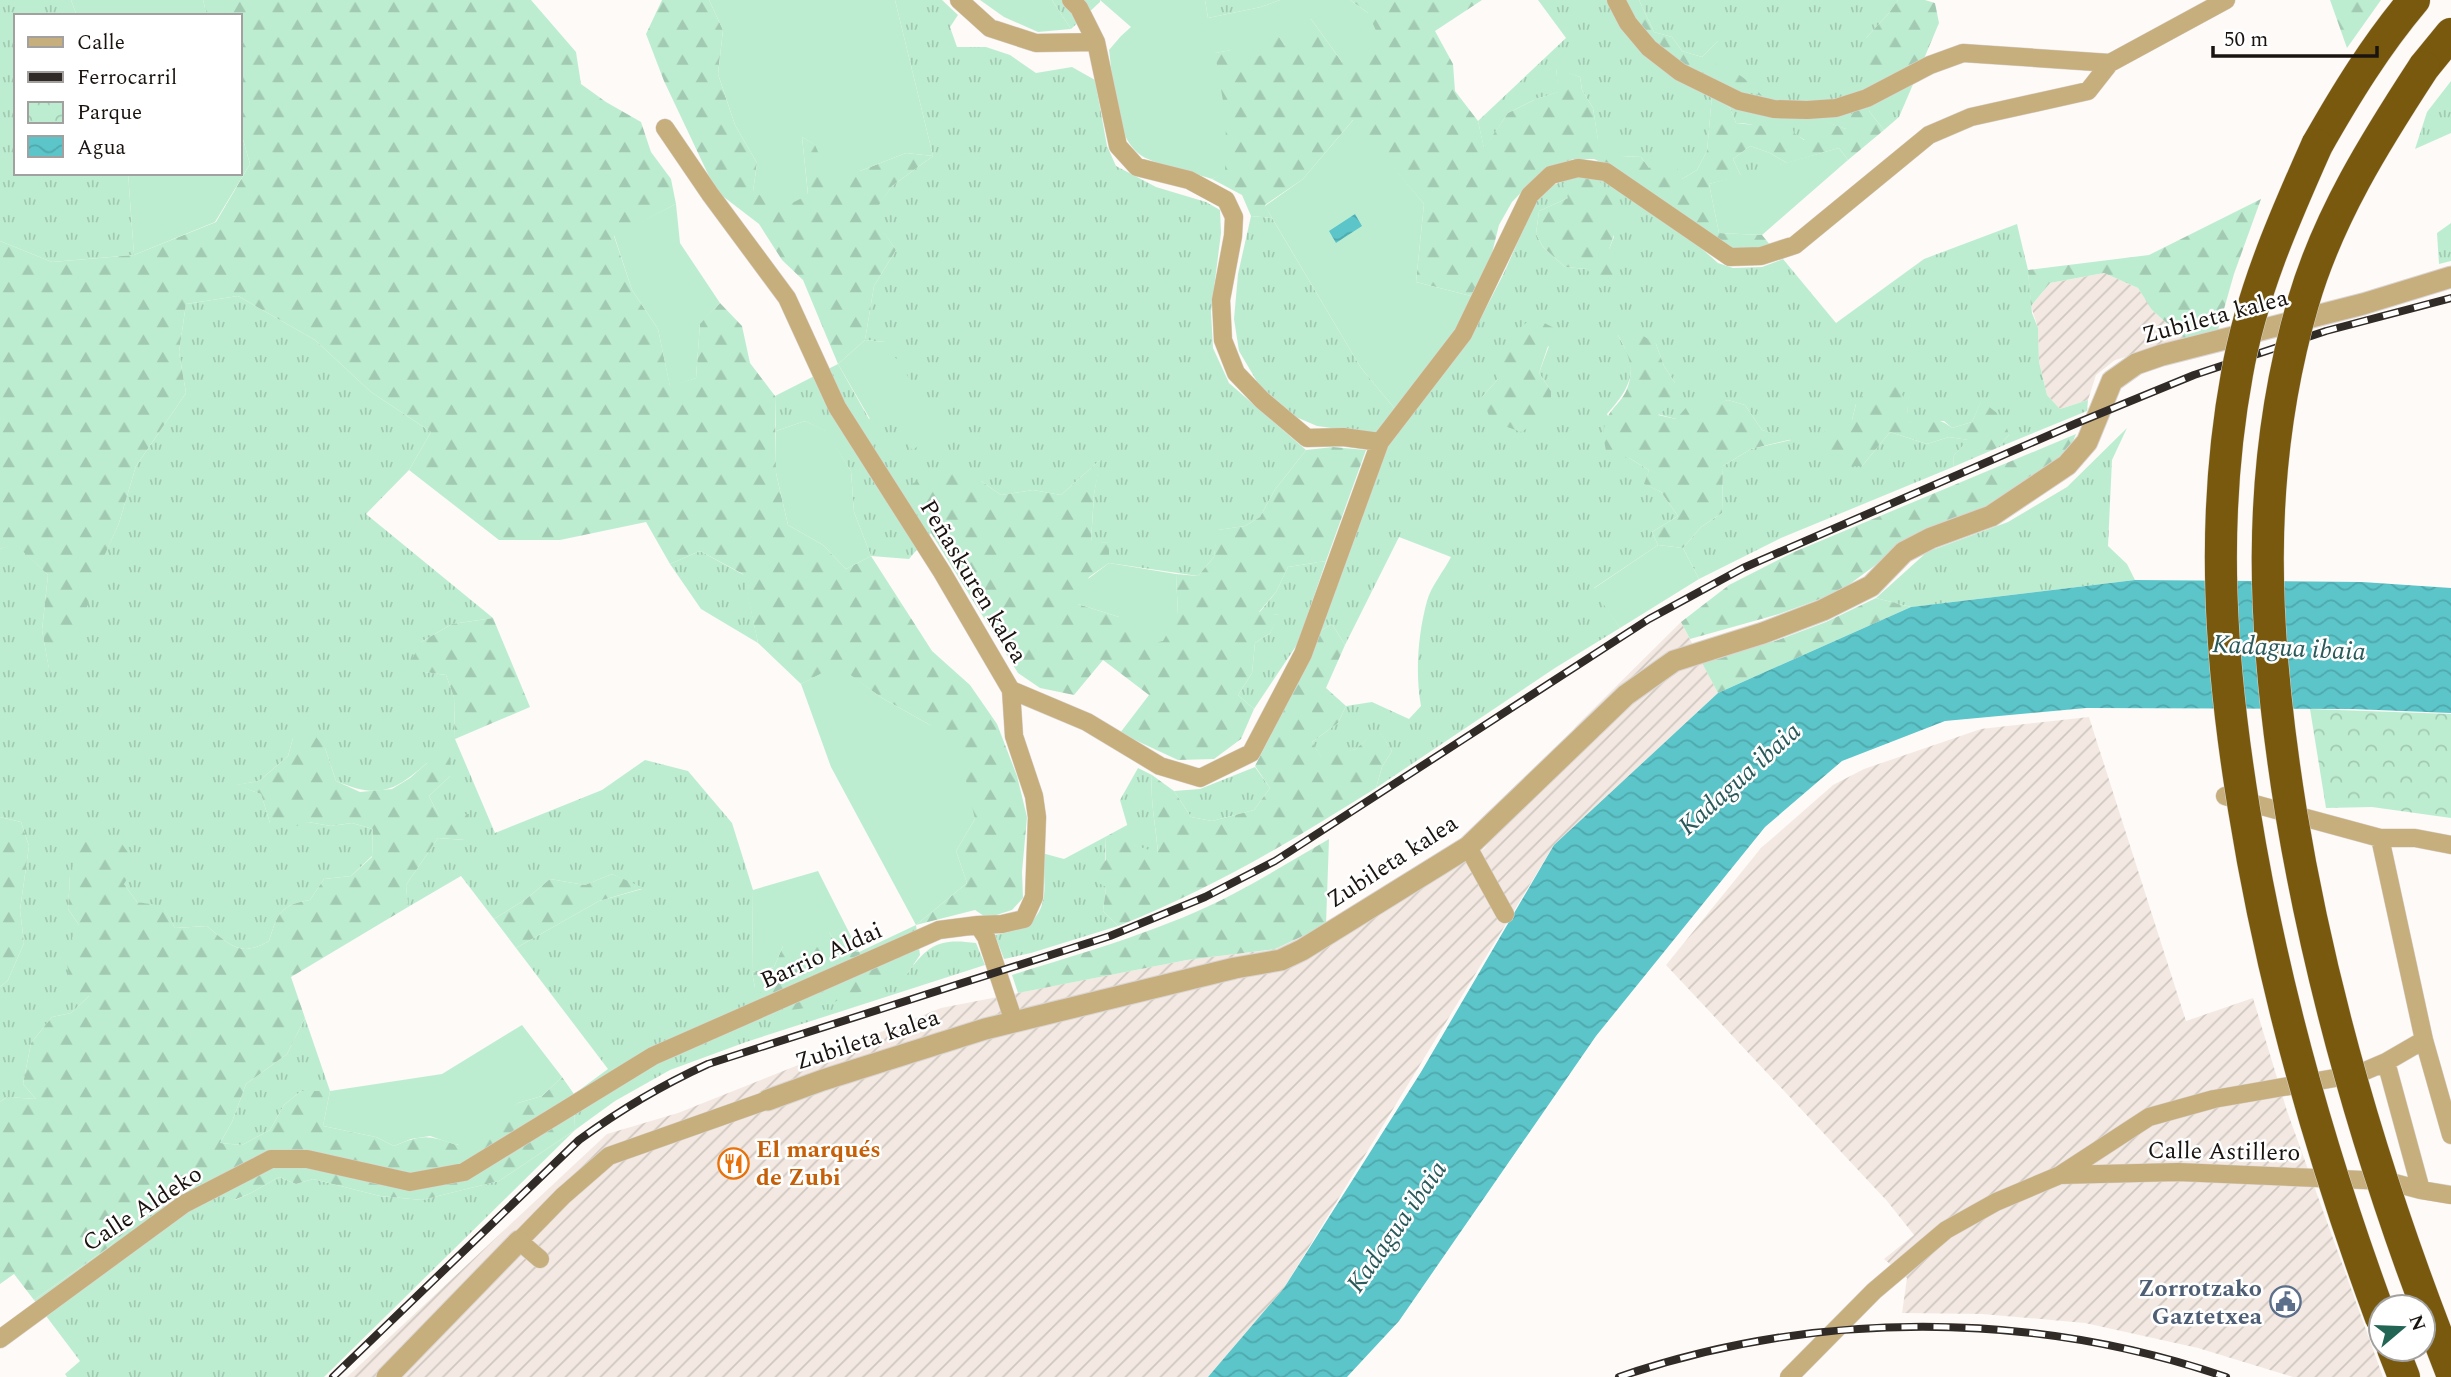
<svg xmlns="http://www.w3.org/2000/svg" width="2451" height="1377" font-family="Spectral,serif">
	<defs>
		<pattern id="industrial-furrows" width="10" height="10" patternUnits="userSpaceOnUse" patternTransform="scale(1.75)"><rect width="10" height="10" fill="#f3e9e2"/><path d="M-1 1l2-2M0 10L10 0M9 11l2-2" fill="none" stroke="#d0c7c1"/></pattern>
		<pattern id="grass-tufts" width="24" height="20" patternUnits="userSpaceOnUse" patternTransform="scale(1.75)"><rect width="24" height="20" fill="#bdedd1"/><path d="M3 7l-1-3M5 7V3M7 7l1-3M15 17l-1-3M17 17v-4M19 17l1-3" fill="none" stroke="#a2cab2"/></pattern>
		<pattern id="forest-firs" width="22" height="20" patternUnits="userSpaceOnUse" patternTransform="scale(1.75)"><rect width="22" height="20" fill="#bdedd1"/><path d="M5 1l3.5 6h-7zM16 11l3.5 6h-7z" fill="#a2cab2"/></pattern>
		<pattern id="park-crowns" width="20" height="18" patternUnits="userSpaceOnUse" patternTransform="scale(1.75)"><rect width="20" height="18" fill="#bdedd1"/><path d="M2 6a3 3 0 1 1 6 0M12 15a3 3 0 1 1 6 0" fill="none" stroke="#a2cab2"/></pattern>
		<pattern id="water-waves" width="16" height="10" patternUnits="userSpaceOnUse" patternTransform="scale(1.75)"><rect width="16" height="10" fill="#5bc5c9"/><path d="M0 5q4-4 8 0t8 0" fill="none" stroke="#4fa8ac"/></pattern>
	</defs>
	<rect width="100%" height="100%" fill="#fefaf7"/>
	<!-- industrial -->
	<path fill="url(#industrial-furrows)" d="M2104,273l34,15 14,22 34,30 -71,20 -19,15 -8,25 -28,9 -13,-14 -8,-33 -1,-34 -7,-22 19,-23z
		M1681,622l37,71 -164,152 -270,443 -76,89h-861l260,-243 71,-21 263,-105 246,-48 88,-11 209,-100 93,-124z
		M2089,717l97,304 67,-23 34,113 96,266h-90l-95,-29 -113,-25 -103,-9 -80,-1 5,-35 -23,-19 30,-24 -27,-34 -221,-236 95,-117 72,-63 31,-16 117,-40z"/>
	<!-- grass -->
	<path fill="url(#grass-tufts)" fill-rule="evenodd" d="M0,0h71l6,16h-61v157h112l6,82 -82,7 -52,-21z
		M895,0h47l16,15 -8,12 7,20h29l24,8 26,18 36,-6 23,13 12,66 9,20 40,21 50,15 14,8 1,23 -10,79 2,36 16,35 77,67 -32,41 -14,26 -15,9 -27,4 -4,27 -16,19 -89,-13v-20l-18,-1 3,-48 6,-34 -39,35 -28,-5 -32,5 -20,-14 -68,3 18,49 -22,26 -38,-3 -17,-44 -3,-41 -26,-40 -20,-10 -29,10 -1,-35 63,-32 31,55 18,-11 -2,-66 -20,-2 9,-54 22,-36 -25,-35 21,-29 41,-30z
		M1052,0h48v2l-29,27z
		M1205,0h75l-19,7 -53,11z
		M1538,0h87l28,43 62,22 3,-24 -16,16 -20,-6 -10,-14 -18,-5 -15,-32h259l-9,13 -23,25 57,23 -24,56 -15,13 -15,-19 -23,18 -26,-9 -15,20c-13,-8 -15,-5 -28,-8 -15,-4 -26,-9 -41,-9l-6,-15 -18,-12 -5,55 -10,19 -15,9 -33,-11 -8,-11 -19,-1 -24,-15 -5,-33 -11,-18 -2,-13 -24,-8 3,23 -23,7 -28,14 -24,36 -6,-28 88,-83z
		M2451,81v52l-36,16 12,-37z
		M1750,146l20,7 17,10 -46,13 -8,-17z
		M1592,175l15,4 94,69 17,15 15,5 29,-1 21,-8 53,64 88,-64 93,-35 11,46 4,43 6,15 1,34 8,33 13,14 28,-9 -1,11 -90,37 12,-13 -28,-33 -9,20 -20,6 -8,-7 -36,1 -1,-16 -51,-2 -4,16 10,46 28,-34 37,12 22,-7 20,3 -15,15 -1,12 -172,71 -82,41 -16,-31 18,-21 21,-14 1,-47 28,-17 40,-9 -29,-10 -17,-25 -17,-5 -52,19 -19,-5 18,-13v-18l-11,-17 -8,-22 -38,-9c3,7 8,14 11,21 7,24 -7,41 -22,58l22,44 20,12 -4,14 16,8 17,24 -26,16 6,13 -64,43 26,40 -65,40 -179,120 6,-21 10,-16 -14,-21 -22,19 -34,10 -10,-17 26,-19 8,-17 26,-4 37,17 12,-13c-6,-33 -3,-72 6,-105 4,-15 17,-30 24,-44l-52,-20 -54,108 -13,-21 -15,9 73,-192 81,-104 33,-64 31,-70 13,-16 24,-9 -4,20 -29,13 -3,23 7,13 22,20 22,2 22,-20 5,-12zM1549,346l-10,27 12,18 -69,6 16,-18z
		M1251,216l21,2 89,150 34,41 -20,25 -58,-8 -21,-9 -37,-32 -20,-34 -5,-32 4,-45z
		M2451,223v38l-12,3 -2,-31z
		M238,296l77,44 56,52 60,40 -22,38 -43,44 127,104 -41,6 -31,18 4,30 21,3 8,22 1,42 40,94 107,-43 43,-30 43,11 44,52 21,67 -1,82 3,16 152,-14c21,-30 33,-36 69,-31l9,22 -239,77 -76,28 -55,31 -40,29 -251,247h-257l-2,-3 15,-13 -46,-61 75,-53 63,-60 27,-5 36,18 16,-7 28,-16 17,7 17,-5 67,17 42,4 77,-19 76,-51 -1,-36 34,-25 -92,-121 83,-47 43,-12 -30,-15 -27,11 -35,-6 -24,20 -32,20 -33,-43 -53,31 -2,-22 32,-47 27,2 -26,-24 -10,-20 21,-20 -23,-13c-33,29 -49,36 -91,18l-11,-33 -32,-10 -5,18 -29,25 -22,4 24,9 9,29 38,-1 23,4 21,-3 21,6 -1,27 -21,20 -27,3 -14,21c-30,5 -32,13 -41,41 -29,17 -39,4 -62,-15l-32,2 -12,-21 -26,-5 -13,-18 -54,-8 -2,33 11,16 11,70 -19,18 -19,4 -21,26 -8,41 13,15 -29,-2 -7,5v-115l8,-7 16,-37 -4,-33 9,-64 -8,-24 -21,-5v-268l15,-6 33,32 -6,55 8,44 69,-151 17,-57 50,-73 -7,-41 7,-48z
		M2127,428l-15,32 -4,86 19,18 8,16 -224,27 -35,-9 51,-46 81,-30 59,-35z
		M700,551l44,24 14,68 -57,-34 -31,-45z
		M1326,561l-28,82 -44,66 -16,-14 14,-22 3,-30 15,-10 9,-18 -20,-2 17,-21 12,-25z
		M1255,767l15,21 -16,22 -42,11 -21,-4 -17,-26 26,-2z
		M1138,768l14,7c-2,26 4,52 6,79l-25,-9 -13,-45z
		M1105,837l1,50 -3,24 15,15 -87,27 -27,6 -9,-24c10,-3 24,-4 32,-10 24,-17 17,-46 15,-72l22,6z
		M305,1018l25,73h-29l-17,14 -14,25 -28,15 -22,-2 12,-21 14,-38 41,-30z"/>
	<!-- forest -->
	<path fill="url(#forest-firs)" d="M203,0h328l45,52 5,32 25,18 35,20 10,30 20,27 5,25 -62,32 18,54 26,39 12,57 26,-8 4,-55 20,-20 22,23 8,37 25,33 1,77 12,52 35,20 23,24 25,-13 61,95 38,34 27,39 20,52 10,41 -5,55 1,26 -11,12 -25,8 -12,-8 -59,15 4,30 -13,19 -78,30 -43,7 -31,-23 -3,-16 22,-5 9,-21 29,-14h17l9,15 21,5 57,-27 51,-42 -11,-32 19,-32 -45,-94 -48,-27 -45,-32 -36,18 -43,-41 -15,-69 -43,-23 -30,13 -24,-42 -86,18h-61l-90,-70 22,-38 -60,-40 -56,-52 -77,-44 -52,8 -7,48 7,41 -50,73 -17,57 -17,38 -18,55 -34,59 -8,-45 6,-55 -33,-31 -15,5v-308l52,21 82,-7 82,-33 34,-58 -10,-35v-113h-33z
		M662,0h47l14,30 -5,44 17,51 22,38 -4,28 55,3 -6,-57 58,34 46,-18 27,3 -41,30 -20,29 24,35 -22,36 -9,54 -27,24 -35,-84 -21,-20 -23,-36 -43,-33 -52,-110 -18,-47z
		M1350,0h132l-47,31 18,33 2,27 23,30 6,27 24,-35 28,-14 22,-7 -2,-24 24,9 2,13 11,18 5,32 16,3 8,13 19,1 8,11 12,-9 13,2 8,18 15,-9 10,-19 5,-56 18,13 6,15 28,3 14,6 11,-14 5,15 10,7 15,-21 27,10 1,-11 11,-10 11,3 15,19 -36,30 -9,-12 -52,15 -17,-10 -20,-7 -17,13 8,17 -32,8 10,49 43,2 9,11 -39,6 -117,-83 -21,-10h-21l-33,14 -28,29 -13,23 -8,32 -20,39 -55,-14 8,-78 -71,-84 -50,59 -38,26 7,13 -21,-2 -9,-21 -30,-16 13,-7 -6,-88 -5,-31c22,-3 42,-9 60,-23l11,15 26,-26 31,43 26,-49z
		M1625,0h14l15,32 18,5 10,14 20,6 17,-17 -3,25c19,4 34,16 46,31 -61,-18 -108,-34 -137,-96z
		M1898,0h27l10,3 4,20 -16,38c-25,11 -34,19 -58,1l1,-24 23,-25z
		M2330,0h51l-34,48z
		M1592,175c25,20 30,44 17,74l10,12 -1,19 -18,8 -13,-19 -22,-2 -22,-20 -7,-13 3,-23 29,-13 -5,-14 9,-6z
		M2261,199l-27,75 -16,56 -32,10 -34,-30 -14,-22 -34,-15 -54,10 -19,23 -3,-36 121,-15z
		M1533,317l21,11 -15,45 12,18v23l-30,18 -30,-11 -9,-24 16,-18 1,-21 14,-24z
		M1634,330l22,14 8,22 11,17v19l-17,13 18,4 15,-17 13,5 24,-7 17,5 17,25 31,9 -42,10 -28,17 -1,47 -21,14 -18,21 -25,-3 -6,-13 26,-16 -17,-24 -17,-8 5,-14 -20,-12 -22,-3c-13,-50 18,-43 23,-77 3,-16 -5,-30 -12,-43z
		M1873,381l25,4 9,21 2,16c16,-5 30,-5 43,6l20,-6 9,-21 23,17 5,17 -12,13 -44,19 1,-12 14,-15 -19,-3 -22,7 -37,-12 -28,34 -26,1 -13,-11 -3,-17 9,-16 23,-3 4,-16z
		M2076,434l-7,17 -31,25 -49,32 -108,53 -42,31 -60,22 -89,25 -9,-17 48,-37 65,-33z
		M1333,447l33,3 -40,111 -38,6 -12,25 -17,20 21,3 -10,18 -15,10 -3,30 -14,22 16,14 -13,30 -27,20 -36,1 -58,-27 29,-38 -46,-35 -29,35 -34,-7 -22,-15 -87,-140 -19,-49 30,-17 39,14 20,14 32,-5 28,5 40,-36 -7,35 -3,47 18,2v20l-20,14 -11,27 41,13 59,-2 -2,-41 22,2 16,-19 3,-27 28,-4 15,-9 14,-26 32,-41z
		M1876,598l35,9 -193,86 -17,-32 74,-20 51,-19z
		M493,618l37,89 -75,32 -1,-42 -8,-22 -21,-3 -16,-7 12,-23 31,-18z
		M1332,624l13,21 -19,43 20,18 -8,17 -26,19 10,16 7,-15 14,9 13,-3 22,-20 14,22 -10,16 -6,21c-86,54 -164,101 -258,138l-15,-15 3,-24 -16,-9 16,-18 -1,-23 24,-13 5,21 24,8c-2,-26 -8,-52 -6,-78l22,16 17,26 21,4 42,-11 16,-22 -15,-22 58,-114 4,-19z
		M309,728l16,20 11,33 24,11 32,-3 18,-11 17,-15 23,-12v25l-21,20 10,20 30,-2 -4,26 -27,-2 -32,47 2,22 -117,70 14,41 -18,36 -41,30 -14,38 -12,21 22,2 28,-15 14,-25 17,-14h29l-7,35 53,11 18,9c29,-12 34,-11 63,-1l61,-42 24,-7 20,-19 12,17 1,36 -76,51 -77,19 -42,-4 -67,-17 -17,5 -17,-7 -28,16 -17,7 -35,-18 -27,5 -63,60 -75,53 -20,-26 -14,10v-182l7,-5 29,2 -13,-15 8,-41 21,-26 19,-4 18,-17 -18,-6 -6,-39 14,-26 -11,-16 2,-33 12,-40 40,8 14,20 -12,20 13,18 26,4 12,22 32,-2c23,19 33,32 62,15 9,-28 11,-36 41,-41l14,-21 27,-3 21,-19 1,-28 -21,-6 -21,3 -23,-4 -20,7 -18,-6 -9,-29 -26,-9 24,-4 29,-25 5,-18z
		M0,817l21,5 8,24 -9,64 4,33 -16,37 -8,7z
		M1329,839l-3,86 -51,24 -88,11 -169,33 -6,-18c76,-24 153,-45 223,-82 32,-17 63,-36 94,-54z
		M612,874l32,14 -45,13 -83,47 -22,-29 32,-20 24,-20 35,6z"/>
	<!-- park -->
	<path fill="url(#park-crowns)" d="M2310,709l141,5v104l-79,-11 -46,1z"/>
	<!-- garden -->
	<path fill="#bdedd1" d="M71,0h132l4,16h-130z
		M709,0h186l38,156 -27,-3 -46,18 -30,8 -15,-34 -13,-8 6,58 -26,13 -29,-17 4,-28 -22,-38 -17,-51 5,-44z
		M980,0h72l19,29 -33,3 -34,-15z
		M1100,0h105l3,18 53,-11 19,-7h70l18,13 15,33 -19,13 -22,3 -31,-43 -9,22 -17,4 -11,-14 -13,9 1,15 -16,5 -14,-10 -17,3 11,66 -1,54 -13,6c-21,-7 -44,-11 -64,-20 -35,-15 -34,-75 -39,-109l12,-14 10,-9z
		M1354,119l70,85 -8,78 55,14 -9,27 -67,86 -34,-41 -96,-162 38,-27z
		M240,129l10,35 -35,58 -81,33 -6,-82h112z
		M1839,148l9,12 -86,75 -43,-2 -10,-49z
		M676,204l4,39 40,60 -20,21 -4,54 -26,9 -12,-58 -26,-39 -18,-55z
		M865,340l20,2 59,89 -32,19 -24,-41 -18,10 -32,-55z
		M805,421l21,10 25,40 3,41 17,44 -25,13 -23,-24 -35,-20 -12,-52v-42z
		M1658,545l25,3 16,31 -79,49 -27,-39z
		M1109,563l67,11 2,41 -15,26 -26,6 -18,-30 -41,-13 -6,-13z
		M837,665l45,33 48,27 29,26 16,68 -19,32 11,32 -51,42 -85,-158 -30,-83z
		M818,871l41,81 -21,-5 -9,-15h-17l-9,16 -20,-2 -9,21 -22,5 1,-82z
		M522,1025l40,52 -20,19 -24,7 -41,35 -21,7 -26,-9 -19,3 -17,7 -18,-9 -53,-11 7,-35 112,-17z"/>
	<!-- water -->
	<path fill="url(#water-waves)" d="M1355,214l7,12 -26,17 -7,-12z
		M2135,580l227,2 89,6v125l-98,-4 -267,-1 -141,13 -103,40 -77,66 -169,209 -197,285 -52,56h-139l76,-89 137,-216 133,-227 164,-152 193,-86z"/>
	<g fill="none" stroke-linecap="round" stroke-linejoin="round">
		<defs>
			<path id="minor" d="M959,0l31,28 46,15 60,-1
				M1071,0l8,8 17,34 22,104 19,21 52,13 37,20 8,17 -1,19 -12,64 2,40 13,33 26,27 45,38 36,-1 37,5
				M1616,0l12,23 21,25 31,24 59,29 35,8 33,1 29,-2 31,-10 63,-33 33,-12 147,10 116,-63
				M665,128l45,66 77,104 50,109 105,165 69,118 76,32 73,44 40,12 51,-25 52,-99 77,-212 83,-108 67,-139 21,-20 27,-7 28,4 124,85 31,-1 34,-11 134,-110 42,-18 117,-26 22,-28
				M2225,796l155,42h35l36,7
				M2380,838l44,202 27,95
				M1468,847l37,67
				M978,925l24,-1 22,-5 10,-22 3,-80 -3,-21 -20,-60 -3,-46
				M2060,1175l118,-3 209,9 34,9 30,5
				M2421,1190l-35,-128 38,-22
				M540,1259l-21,-18 44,-45 46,-40 159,-56
				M0,1339l184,-135 87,-45h36l103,23 54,-10 189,-116 286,-126 39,-5 8,12 28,85
				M1789,1377l85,-86 72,-61 50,-28 64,-27 89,-58 65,-18 144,-25 28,-12"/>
			<path id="tertiary" d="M768,1100l55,-20 162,-51 250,-61 46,-8 21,-10 166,-103 158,-152 48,-34 89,-28 60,-23 48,-24 33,-34 27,-14 60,-22 76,-51 20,-23 25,-61 24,-17 26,-9 201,-51 88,-27
				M387,1377l132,-136"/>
			<path id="motorway" d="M2424,67l27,-33
				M2317,145c29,-51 59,-100 97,-145
				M2393,1349l11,28"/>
		</defs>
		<!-- minor casing -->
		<use href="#minor" stroke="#dad5d2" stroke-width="19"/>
		<!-- tertiary casing -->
		<use href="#tertiary" stroke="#dad5d2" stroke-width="23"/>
		<!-- motorway casing -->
		<use href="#motorway" stroke="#dad5d2" stroke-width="33"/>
		<!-- minor -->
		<use href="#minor" stroke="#c7ae7d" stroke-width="18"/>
		<!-- tertiary -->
		<use href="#tertiary" stroke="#c7ae7d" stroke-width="21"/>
		<!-- motorway -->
		<use href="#motorway" stroke="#78590d" stroke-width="32"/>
		<defs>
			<path id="rail" d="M333,1377l246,-237c41,-30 83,-55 129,-76l402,-128 95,-39 70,-36 374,-242 94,-51 334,-145 117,-48 132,-44 125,-33
				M1619,1377c195,-67 412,-67 607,0"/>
		</defs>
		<!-- rail casing -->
		<use href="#rail" stroke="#312b27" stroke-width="8"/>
		<!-- rail -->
		<use href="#rail" stroke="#fff" stroke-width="5" stroke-dasharray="16" stroke-linecap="butt"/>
		<defs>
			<path id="motorway-bridge" d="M2424,67c-49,75 -96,150 -121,236 -50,172 -40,335 -12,509 32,192 88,378 160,559
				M2317,145c-33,74 -66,149 -80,229 -27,147 -17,288 7,435 28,174 76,344 137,509"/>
		</defs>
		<!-- motorway-bridge casing -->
		<use href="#motorway-bridge" stroke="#dad5d2" stroke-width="33" stroke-linecap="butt"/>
		<!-- motorway-bridge -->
		<use href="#motorway-bridge" stroke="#78590d" stroke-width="32"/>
	</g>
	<!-- icons -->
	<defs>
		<symbol id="restaurant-ring" viewBox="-11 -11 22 22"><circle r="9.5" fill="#fff" stroke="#e8710a" stroke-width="1.5"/><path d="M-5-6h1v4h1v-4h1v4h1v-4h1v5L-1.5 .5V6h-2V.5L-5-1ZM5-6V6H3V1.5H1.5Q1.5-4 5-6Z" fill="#e8710a"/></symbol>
		<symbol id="civic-ring" viewBox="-11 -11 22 22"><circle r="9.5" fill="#fff" stroke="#5c6f8a" stroke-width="1.5"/><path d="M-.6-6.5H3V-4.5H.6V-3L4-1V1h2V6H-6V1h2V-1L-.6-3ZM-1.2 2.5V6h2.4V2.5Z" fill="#5c6f8a"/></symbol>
	</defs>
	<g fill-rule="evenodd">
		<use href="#restaurant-ring" x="716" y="1146" width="35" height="35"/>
		<use href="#civic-ring" x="2268" y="1284" width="35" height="35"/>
	</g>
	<g text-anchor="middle" stroke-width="5" stroke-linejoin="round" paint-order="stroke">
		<!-- street labels -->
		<g font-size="24" fill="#1a1410" stroke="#fff">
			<text transform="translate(2215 316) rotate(-15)" y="8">Zubileta kalea</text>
			<text transform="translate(974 581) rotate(59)" y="8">Peñaskuren kalea</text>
			<text transform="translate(1392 861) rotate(-33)" y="8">Zubileta kalea</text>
			<text transform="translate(821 955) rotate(-24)" y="8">Barrio Aldai</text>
			<text transform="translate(867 1039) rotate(-18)" y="8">Zubileta kalea</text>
			<text transform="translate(2224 1151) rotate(1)" y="8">Calle Astillero</text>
			<text transform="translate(142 1208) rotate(-33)" y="8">Calle Aldeko</text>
		</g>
		<!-- food labels -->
		<g font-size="24" font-weight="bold" fill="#c56008" stroke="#fff" text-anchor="start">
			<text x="756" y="1157">El marqués<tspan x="756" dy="28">de Zubi</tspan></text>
		</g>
		<!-- service labels -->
		<g font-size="24" font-weight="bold" fill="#4e5e75" stroke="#fff" text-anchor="end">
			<text x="2262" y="1296">Zorrotzako<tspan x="2262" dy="28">Gaztetxea</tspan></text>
		</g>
		<!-- water labels -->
		<g font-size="26" font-style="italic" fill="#2a595a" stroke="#fff">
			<text transform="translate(2289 647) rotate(3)" y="9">Kadagua ibaia</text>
			<text transform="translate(1739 778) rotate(-42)" y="9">Kadagua ibaia</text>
			<text transform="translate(1396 1226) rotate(-55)" y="9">Kadagua ibaia</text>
		</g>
	</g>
	<!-- legend -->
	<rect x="14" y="14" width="228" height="161" fill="#ffffff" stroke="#a3a19f" stroke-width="2"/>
	<rect x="28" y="37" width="35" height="10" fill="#c7ae7d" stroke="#a3a19f" stroke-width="2"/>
	<text x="77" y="49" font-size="21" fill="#1a1410">Calle</text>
	<rect x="28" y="72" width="35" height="10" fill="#312b27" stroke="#a3a19f" stroke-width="2"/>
	<text x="77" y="84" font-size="21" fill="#1a1410">Ferrocarril</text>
	<rect x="28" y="102" width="35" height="21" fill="url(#park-crowns)" stroke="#a3a19f" stroke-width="2"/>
	<text x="77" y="119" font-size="21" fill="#1a1410">Parque</text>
	<rect x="28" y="136" width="35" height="21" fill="url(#water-waves)" stroke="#a3a19f" stroke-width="2"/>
	<text x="77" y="154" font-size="21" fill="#1a1410">Agua</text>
	<!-- north arrow -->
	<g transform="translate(2402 1328) rotate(71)"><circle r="33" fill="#ffffff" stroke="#a3a19f" stroke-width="2"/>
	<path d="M0-5L12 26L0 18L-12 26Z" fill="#236555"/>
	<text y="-10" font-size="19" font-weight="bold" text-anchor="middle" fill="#1a1410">N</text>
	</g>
	<!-- scale -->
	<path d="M2213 46v10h164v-10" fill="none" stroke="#1a1410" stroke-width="3.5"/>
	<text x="2224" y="46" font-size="21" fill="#1a1410" stroke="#ffffff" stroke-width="5" paint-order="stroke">50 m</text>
</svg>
